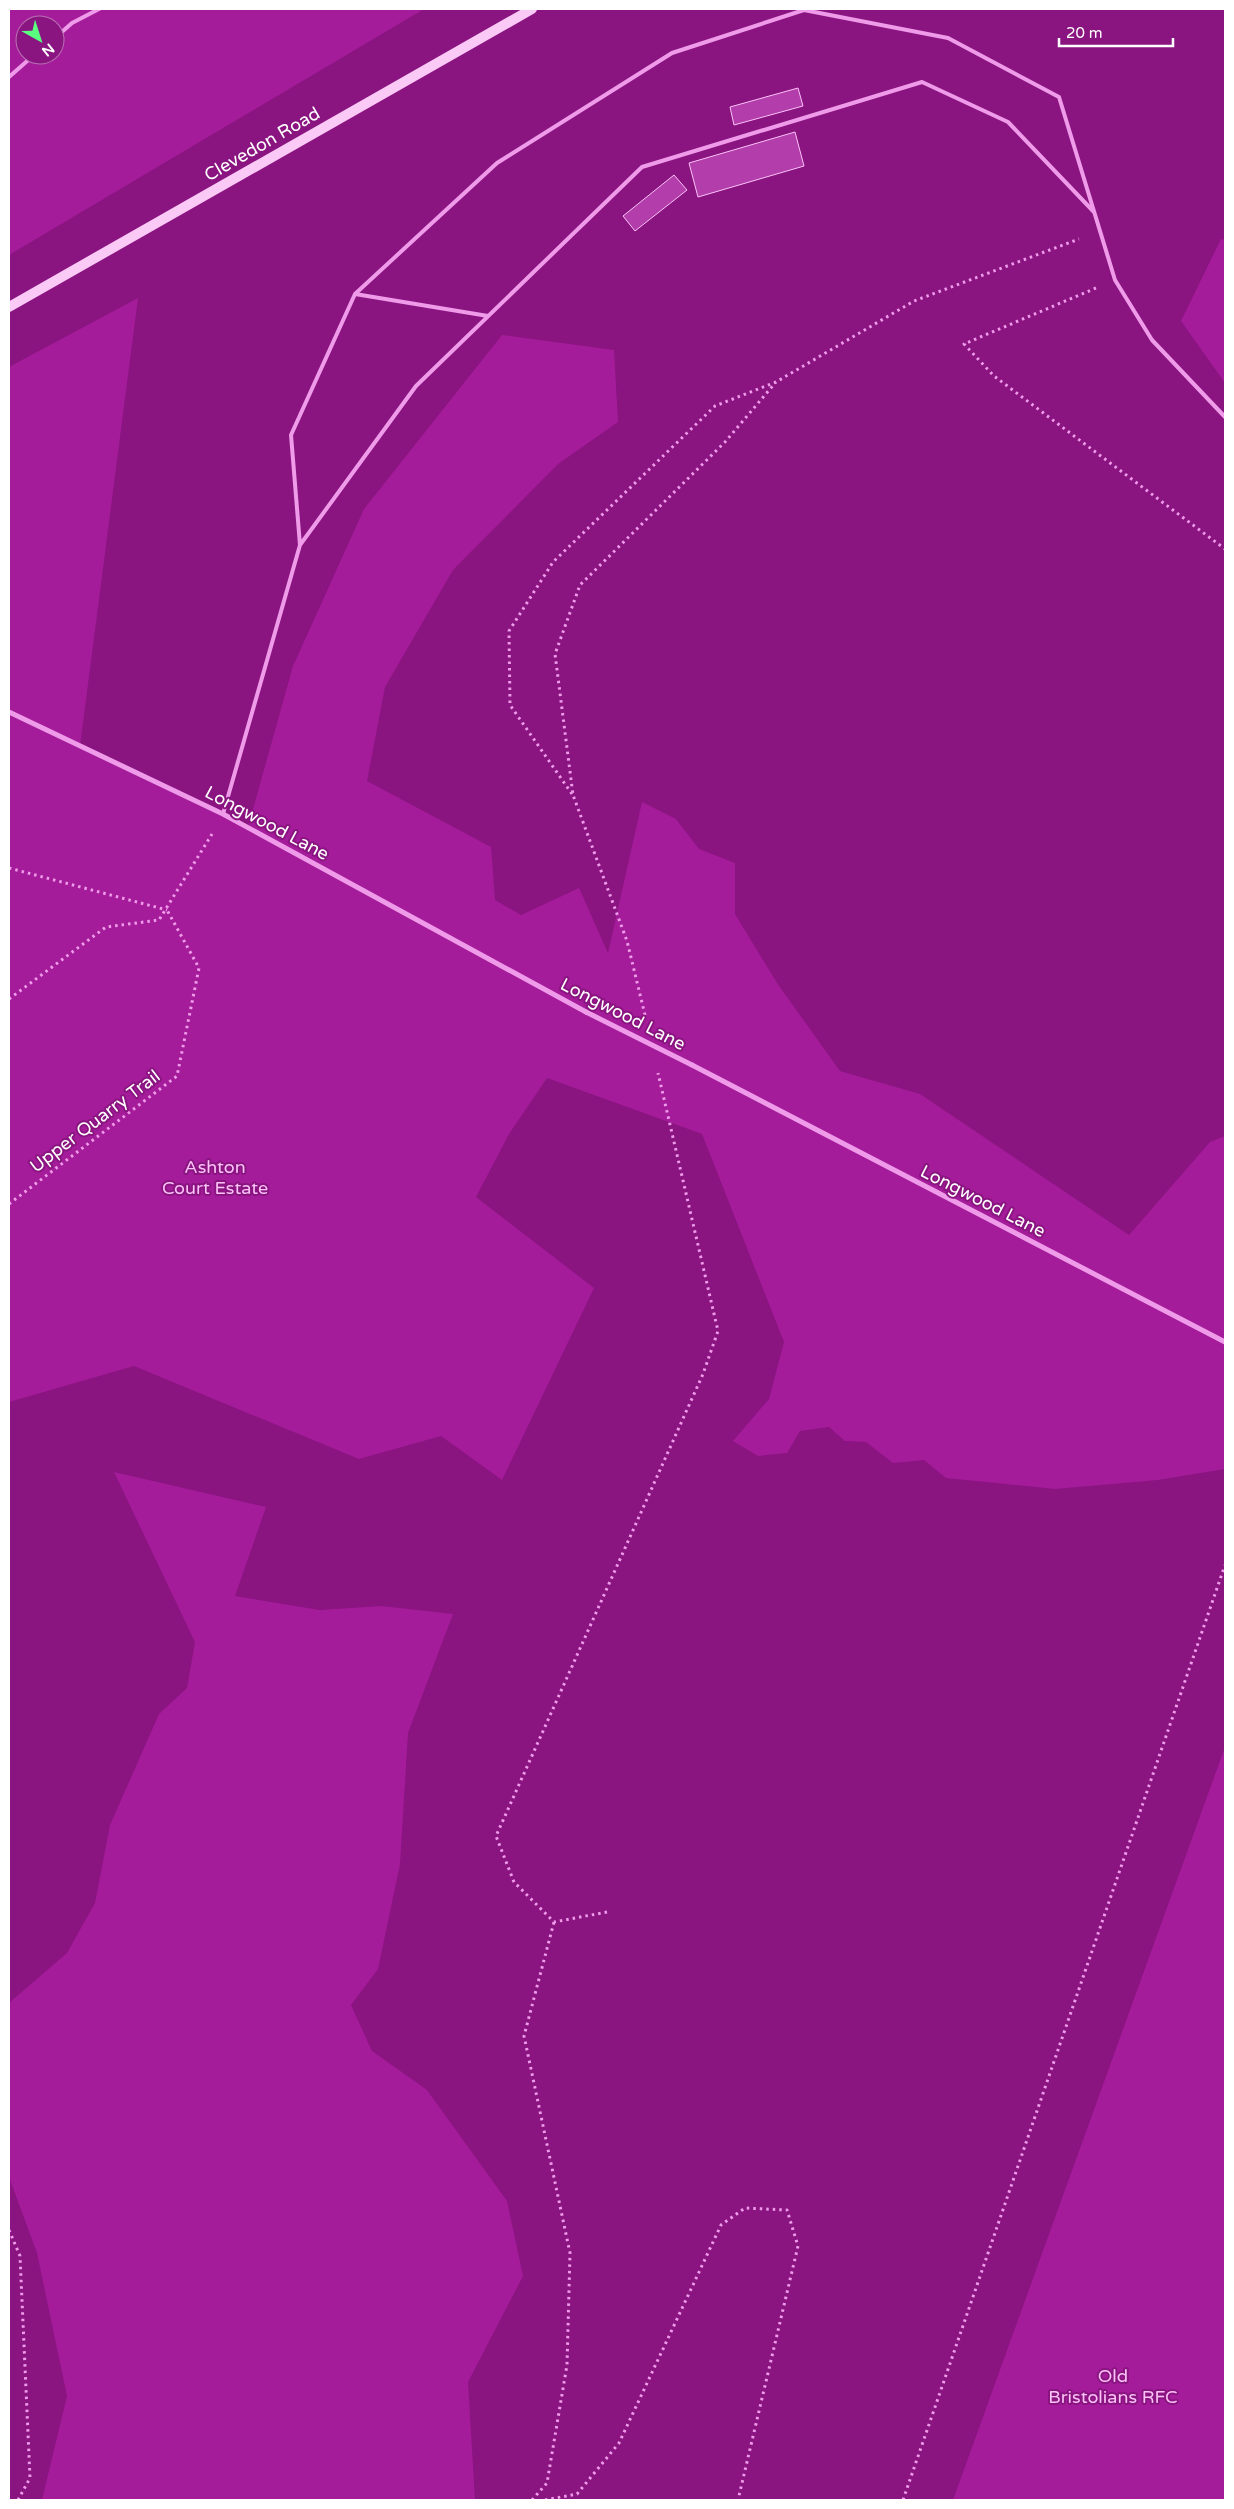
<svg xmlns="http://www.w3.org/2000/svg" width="1234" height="2509" font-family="'Varela Round',sans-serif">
	<rect width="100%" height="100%" fill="#8a1480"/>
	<!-- green -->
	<path fill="#a41c9a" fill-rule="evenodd" d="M9,9h415l-415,246zM25,25h30v30h-30z
		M1221,239l4,1v143l-44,-62z
		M138,298l-58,448 168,81 45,-161 71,-157 138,-174 112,15 4,72 -60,42 -105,106 -68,117 -18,94 124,66 4,53 26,15 58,-27 29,65 34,-151 34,17 23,30 36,14v51l42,69 63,88 80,23 209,141 81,-93 15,-6v333l-67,11 -103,9 -109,-11 -22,-18 -31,3 -27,-21 -21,-1 -16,-14 -29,4 -13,22 -29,3 -25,-15 36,-42 15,-57 -82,-208 -155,-56 -38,56 -33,63 118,91 -92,192 -61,-44 -82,23 -225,-93 -125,36v-1035z
		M114,1472l152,35 -31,89 85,14 62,-4 71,8 -45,119 -8,131 -22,105 -27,36 21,46 55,39 80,111 16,75 -55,106 7,118h-433l25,-104 -30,-143 -28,-76v-174l58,-50 28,-50 15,-78 49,-111 28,-26 8,-46z
		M1225,1747v753h-272z"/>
	<!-- building -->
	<path fill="#b33dab" stroke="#fbc2f7" d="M798,88l5,18 -69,19 -4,-18z
		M795,132l9,34 -106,31 -9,-34z
		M674,175l13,15 -52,41 -12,-15z"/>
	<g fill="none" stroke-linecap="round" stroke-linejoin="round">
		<!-- path -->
		<path stroke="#ef9bea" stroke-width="3" stroke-dasharray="2.5 4" stroke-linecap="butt" d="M1096,288l-132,56 30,32 231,173
			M572,794l-62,-89 -1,-74 44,-69 162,-156 61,-24 138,-81 165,-62
			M9,868l158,42
			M9,999l97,-72 53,-7 53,-86
			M645,1015l-18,-74 -54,-146 -18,-141 25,-69 145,-143 51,-60
			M9,1204l168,-128 22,-108 -32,-58
			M607,1912l-53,10 -40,-40 -18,-46 207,-462 15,-43 -60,-258
			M9,2230l11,26 10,222 -12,22
			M532,2500l15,-17 20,-118 3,-112 -46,-217 30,-114
			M545,2500l32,-6 42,-51 102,-218 24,-17 42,2 11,36 -60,254
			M903,2500l322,-935"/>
		<!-- lane -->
		<path stroke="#ef9bea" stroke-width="4" d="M55,38l17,-15 27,-14
			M9,77l25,-22
			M355,294l133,22
			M300,545l-9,-110 64,-141 142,-131 175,-110 132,-43 144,28 111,59 56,183 37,60 73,77
			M223,814l77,-269 116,-159 226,-219 280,-85 86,40 86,90"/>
		<!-- street -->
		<path stroke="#ef9bea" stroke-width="5" d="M9,712l214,102 363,198
			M692,1065l533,277"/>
		<!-- secondary -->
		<path stroke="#fbc9f6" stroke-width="10" d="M9,307l523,-298"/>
		<!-- street-bridge -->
		<path stroke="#ef9bea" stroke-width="5" d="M586,1012l106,53"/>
	</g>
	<g text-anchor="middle" stroke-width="4" stroke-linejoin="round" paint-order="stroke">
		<!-- street labels -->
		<g font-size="18" fill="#fff" stroke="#8a1480">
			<text transform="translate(262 144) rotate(-30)" y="6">Clevedon Road</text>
			<text transform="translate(267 823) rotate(28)" y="6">Longwood Lane</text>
			<text transform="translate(623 1014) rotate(27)" y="6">Longwood Lane</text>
			<text transform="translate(95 1121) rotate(-37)" y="6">Upper Quarry Trail</text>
			<text transform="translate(983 1201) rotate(27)" y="6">Longwood Lane</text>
		</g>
		<!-- park labels -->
		<g font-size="18" fill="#fbc2f7" stroke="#8a1480">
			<text x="215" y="1173">Ashton<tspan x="215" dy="21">Court Estate</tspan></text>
			<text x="1113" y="2382">Old<tspan x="1113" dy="21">Bristolians RFC</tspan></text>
		</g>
	</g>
	<!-- border -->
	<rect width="1234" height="2509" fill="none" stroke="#ffffff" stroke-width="20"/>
	<!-- north arrow -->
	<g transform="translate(40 40) rotate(141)"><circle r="24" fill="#8a1480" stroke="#b972b3"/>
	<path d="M0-4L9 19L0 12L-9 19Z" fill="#5aff80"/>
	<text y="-8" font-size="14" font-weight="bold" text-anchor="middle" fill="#ffffff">N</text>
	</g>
	<!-- scale -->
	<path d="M1059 38v8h114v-8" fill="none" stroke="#ffffff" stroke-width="2.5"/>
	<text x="1066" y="38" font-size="15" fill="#ffffff" stroke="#8a1480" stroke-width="4" paint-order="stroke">20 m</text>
</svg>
